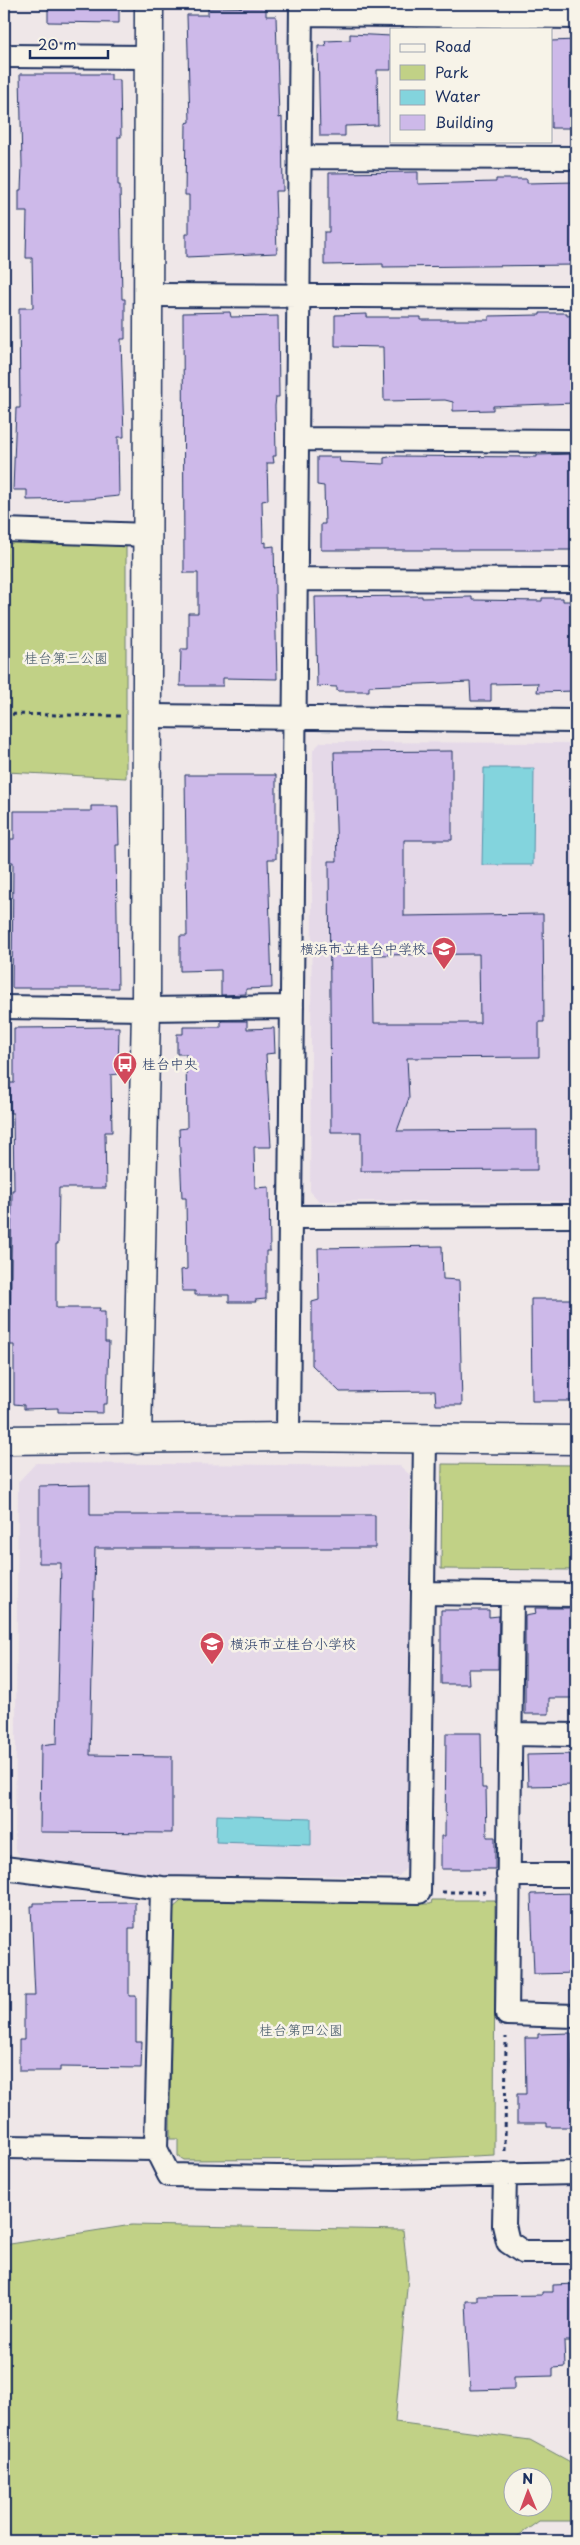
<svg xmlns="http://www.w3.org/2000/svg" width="580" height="2545" font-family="'Playpen Sans','Klee One',sans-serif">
	<rect width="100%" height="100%" fill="#efe7e8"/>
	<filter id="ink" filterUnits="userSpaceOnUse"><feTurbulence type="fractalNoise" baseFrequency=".02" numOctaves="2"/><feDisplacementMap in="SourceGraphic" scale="10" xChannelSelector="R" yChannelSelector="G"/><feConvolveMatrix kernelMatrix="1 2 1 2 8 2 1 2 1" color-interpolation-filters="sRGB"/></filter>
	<g filter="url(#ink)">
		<!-- built -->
		<path fill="#e5d9e8" d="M321,742l255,1v458h-257l-9,-10 3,-441z
			M36,1463l364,3 10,9 -3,392 -8,9 -235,-1 -143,-18 -6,-8 3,-367z"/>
		<!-- green -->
		<path fill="#c1d186" stroke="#6e8072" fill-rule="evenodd" d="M6,539l120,5v234l-120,-6z
			M442,1464l134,1v105l-135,-1z
			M432,1900h63l-1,255 -80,4 -230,1 -6,-4v-17h-8l2,-230 9,-8 250,3z
			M132,2225l271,5 5,47 -13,145 135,18 46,25v56h-37l-28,20h-507v-296zM512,2478h30v30h-30z"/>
		<!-- water -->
		<path fill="#83d4dd" stroke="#5992aa" d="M484,768h50l-1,97h-51z
			M217,1815l94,3v27l-95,-3z"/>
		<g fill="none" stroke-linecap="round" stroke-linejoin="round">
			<!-- stream -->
			<path stroke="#5992aa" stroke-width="8" d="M568,2541l8,-8"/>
		</g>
		<!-- building -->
		<path fill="#cdb9e9" stroke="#1b2f5e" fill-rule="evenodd" d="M48,4h71v19l-71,-1z
			M266,7v9h10l3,102 3,-1 1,74h-8l2,62 -91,4v-23h3v-39h-4l1,-72 4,-1 -3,-107h21v-7z
			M350,34l41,2v34h-14l1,55 -33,1v10h-25l-2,-90h8l-1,-5 25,-1z
			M576,40v88h-25v-87z
			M20,74h91v6h9l1,57h-3v48h2l2,114h3v40h-4l3,98h-6l1,59 -31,3 -61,1v-10h-14l3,-82h4l-1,-100h14l-1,-50h-6l1,-46h-8v-22h2l1,-24z
			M418,172v12l78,-2v-3h31v4l49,-1v83l-193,2v-3l-59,1v-33h5v-59z
			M230,312l1,5 47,-1 1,81h-3l-1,9 1,50h-3l1,7h-7l1,37 -6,1 1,42 3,-1v5l8,-1 3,133 -54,-1v8h-43l1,-37h7v-36h10v-40h-14l-1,-260z
			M540,313h27v3l9,-1v88l-83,3v4l-40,1v-9l-8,-2 -61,1 -1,-54 -48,-1v-31l32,-1v3h54v3h68v-4l51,-1z
			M574,454v13h2v83h-255v-26h4l-1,-38 -7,-1v-28h22l1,5 44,2v-6l9,-2 144,1v-2z
			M422,596v2l50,-1v3l70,1v-3h21v3h13v90l-39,1 1,-9 -47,1v17h-20l-1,-19 -101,4v5h-32v-4l-20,-1 -2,-89z
			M452,751v89h-48v76l139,-2 1,108h-5v35l-132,1 2,40 -12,33 140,-1v40l-176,1v-39h-30l-2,-271h8l-3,-109zM479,954l1,69h-106l-1,-68z
			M185,775h91v84h-8l4,129 -26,1v5l-25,1v-25l-41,1v-35h7z
			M91,806h27l1,39h-3l2,143h-106l1,-126h-3v-23h4v-28h77z
			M221,1021h26v8l27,-1 1,25 -9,1 5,93h-17l1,41 14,-1 1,64h-4v48l-11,1 1,2h-27v-7h-34v-4h-13l-1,-21 6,-1 -1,-71h-4l-3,-69 8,-1 -1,-74h-9v-20h6v-7h38z
			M119,1027l-1,47 -7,1 1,57h-7l1,56h-47l-1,56h-2v64h44l-1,4h6v30h4l-2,62h-4v9l-45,-1v-4l-34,1v-4l-10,-1v-59h-4l2,-155h2l-1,-77h-3l-1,-30h5v-55z
			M442,1246l1,33 16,1 3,125h-26l-1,-14 -95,1 -28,-27v-63l7,-2 -1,-52z
			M531,1299h45v102h-44z
			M90,1485v30h285v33h-280l-5,207 82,1v77l-132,-1 1,-87 16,-2 4,-180h-22v-77z
			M535,1608h41v90h-27v16h-24v-98l11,-2z
			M441,1610h48v7l10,-1 -1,53h-30l1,15h-28z
			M446,1733h35l1,55h4l1,49h8v32h-54v-33h4z
			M576,1754v31l-48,1 -1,-31z
			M576,1893v80l-42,1 -3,-80z
			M135,1902v26h-6v68h7v46h6l-1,26 -81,-1v4h-41v-31h5v-44h11l-4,-90h3v-3z
			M571,2033l1,60v6h4v28h-29v-4h-30v-29h9l-1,-56h13v-4z
			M576,2284v57h-12l1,26 -12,1v8l-39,1v12l-44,1 -4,-89h12v-5l64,-1v-3h11v-7z"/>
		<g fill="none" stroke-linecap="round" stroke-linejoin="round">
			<defs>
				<path id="minor" d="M301,14l275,3
					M4,56l145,1
					M300,157l276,1
					M149,295l427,2
					M297,439l279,2
					M4,530l144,5
					M296,579l280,1
					M148,716l428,5
					M4,1007l142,2 146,-2
					M290,1217l286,-1
					M288,1437l13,-1433
					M424,1593l152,2
					M512,1596l-5,418 69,2
					M510,1734l66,1
					M4,1868l158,20 257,4 6,-453
					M508,1875h68
					M162,1888l-6,261 13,26 168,3 239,-5
					M4,2147l152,2
					M505,2174l-1,51 4,17 15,10h53"/>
				<path id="tertiary" d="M4,1440l284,-3 288,3
					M137,1440l9,-431 3,-1005"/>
			</defs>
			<!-- minor casing -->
			<use href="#minor" stroke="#1b2f5e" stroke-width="26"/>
			<!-- tertiary casing -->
			<use href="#tertiary" stroke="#1b2f5e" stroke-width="31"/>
			<!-- path -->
			<path stroke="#1b2f5e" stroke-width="3" stroke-dasharray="4 4" stroke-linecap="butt" d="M4,714l117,2
				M442,1892h44
				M505,2151l1,-114"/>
			<!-- minor -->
			<use href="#minor" stroke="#f7f3e8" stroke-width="22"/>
			<!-- tertiary -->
			<use href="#tertiary" stroke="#f7f3e8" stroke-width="28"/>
		</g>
	</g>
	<!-- icons -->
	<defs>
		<symbol id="school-pin" viewBox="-11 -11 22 30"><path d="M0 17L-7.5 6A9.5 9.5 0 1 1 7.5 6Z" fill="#d1495b" stroke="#f7f3e8"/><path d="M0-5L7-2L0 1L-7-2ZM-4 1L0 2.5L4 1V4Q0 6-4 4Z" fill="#fff"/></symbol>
		<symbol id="bus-pin" viewBox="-11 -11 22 30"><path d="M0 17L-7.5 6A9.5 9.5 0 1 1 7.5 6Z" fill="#d1495b" stroke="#f7f3e8"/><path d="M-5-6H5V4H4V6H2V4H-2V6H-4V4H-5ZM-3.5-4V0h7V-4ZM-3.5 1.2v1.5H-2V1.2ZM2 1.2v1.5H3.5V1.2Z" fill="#fff"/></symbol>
	</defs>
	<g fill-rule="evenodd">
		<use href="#school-pin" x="430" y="935" width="28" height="38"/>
		<use href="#bus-pin" x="111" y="1050" width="28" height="38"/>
		<use href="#school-pin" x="198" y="1630" width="28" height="38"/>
	</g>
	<g text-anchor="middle" stroke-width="5" stroke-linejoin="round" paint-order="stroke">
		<!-- park labels -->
		<g font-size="14" fill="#445868" stroke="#f7f3e8">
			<text x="66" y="663">桂台第三公園</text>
			<text x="301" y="2035">桂台第四公園</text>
		</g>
		<!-- poi labels -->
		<g font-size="14" fill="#1b2f5e" stroke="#f7f3e8" text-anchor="start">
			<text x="426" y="954" text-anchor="end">横浜市立桂台中学校</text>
			<text x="142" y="1069">桂台中央</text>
			<text x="230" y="1649">横浜市立桂台小学校</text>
		</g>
	</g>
	<!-- margin -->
	<rect width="580" height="2545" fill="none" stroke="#f7f3e8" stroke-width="20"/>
	<rect x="10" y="10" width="560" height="2525" fill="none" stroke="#1b2f5e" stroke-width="2" filter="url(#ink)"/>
	<!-- legend -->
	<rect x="390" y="28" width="162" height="115" fill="#f7f3e8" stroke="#9fa5b1"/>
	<rect x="400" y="44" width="25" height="8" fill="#f7f3e8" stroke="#9fa5b1"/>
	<text x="435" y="52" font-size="15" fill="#1b2f5e">Road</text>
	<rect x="400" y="65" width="25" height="15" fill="#c1d186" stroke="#9fa5b1"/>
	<text x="435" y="78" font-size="15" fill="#1b2f5e">Park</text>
	<rect x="400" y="90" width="25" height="15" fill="#83d4dd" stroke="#9fa5b1"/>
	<text x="435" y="102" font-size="15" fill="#1b2f5e">Water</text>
	<rect x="400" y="115" width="25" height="15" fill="#cdb9e9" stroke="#9fa5b1"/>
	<text x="435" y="128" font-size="15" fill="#1b2f5e">Building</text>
	<!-- north arrow -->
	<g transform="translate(528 2492) rotate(359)"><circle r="24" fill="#f7f3e8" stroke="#9fa5b1"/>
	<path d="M0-4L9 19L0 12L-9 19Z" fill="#d1495b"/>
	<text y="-8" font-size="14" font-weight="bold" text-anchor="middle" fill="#1b2f5e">N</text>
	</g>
	<!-- scale -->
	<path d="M30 50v8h78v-8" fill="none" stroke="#1b2f5e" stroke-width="2.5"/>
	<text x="38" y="50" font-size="15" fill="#1b2f5e" stroke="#f7f3e8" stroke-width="4" paint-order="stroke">20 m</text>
</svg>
